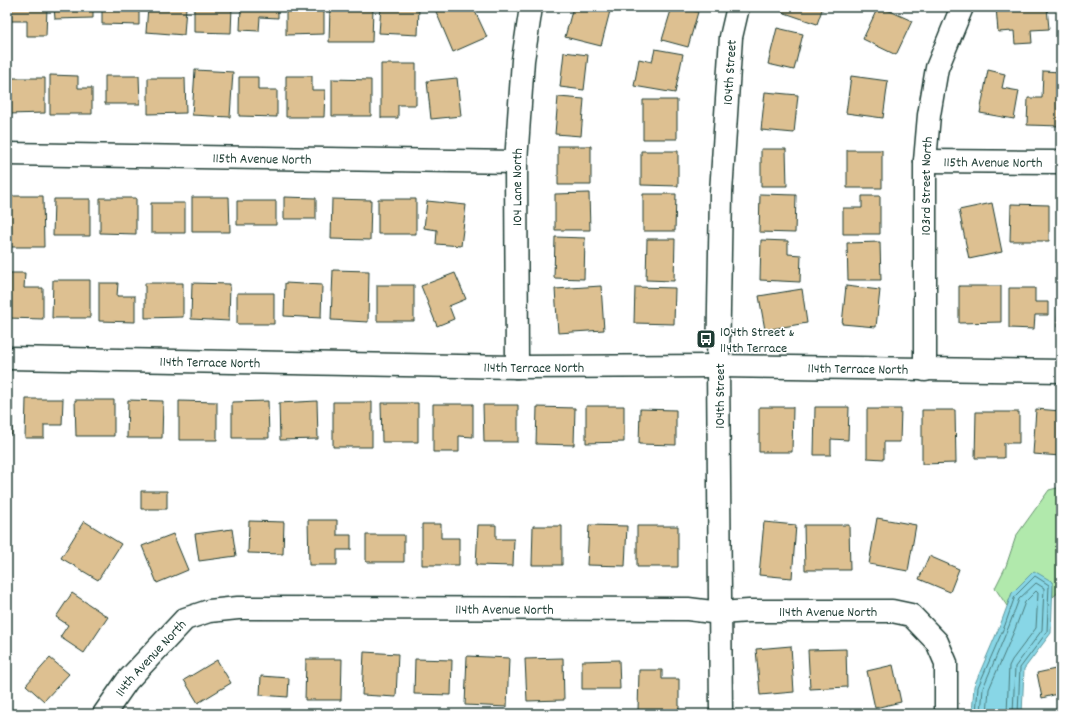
<svg xmlns="http://www.w3.org/2000/svg" width="1068" height="721" font-family="Dekko,sans-serif">
	<rect width="100%" height="100%" fill="#fff"/>
	<filter id="ink" filterUnits="userSpaceOnUse"><feTurbulence type="fractalNoise" baseFrequency=".025" numOctaves="2"/><feDisplacementMap in="SourceGraphic" scale="8" xChannelSelector="R" yChannelSelector="G"/><feConvolveMatrix kernelMatrix="1 2 1 2 8 2 1 2 1" color-interpolation-filters="sRGB"/></filter>
	<g filter="url(#ink)">
		<!-- green -->
		<path fill="#b1e9ac" stroke="#689370" d="M1061,487v103l-8,7v-15l-41,11 -5,13 -12,-18 11,-22 10,-30 33,-46z"/>
		<!-- water -->
		<path fill="#88d6e6" stroke="#5e999f" d="M1034,571l19,11 -2,51 -27,36 -2,45h-50l2,-28 27,-63 11,-30z"/>
		<g fill="none" stroke-linecap="round" stroke-linejoin="round">
			<!-- shore -->
			<path stroke="#497a7b" stroke-width="1" d="M976,714l2,-27 27,-62 10,-29 20,-20 14,9 -2,47 -27,36 -2,46
				M981,714l2,-26 26,-62 10,-27 17,-16 8,5 -2,42 -27,37 -2,47
				M987,714l2,-25 26,-60 10,-27 11,-11 2,2 -2,35 -24,32 -3,6 -2,48"/>
		</g>
		<!-- building -->
		<path fill="#ddc091" stroke="#1f3d34" d="M9,7h38l-1,29h-19v-15h-18z
			M54,7h39v11l-38,1z
			M102,7h37v18l-37,-1z
			M148,7h38l-2,28 -38,-3z
			M194,7h38l-1,26 -37,-1z
			M241,7h37v11l-18,-1 -1,14 -19,-1z
			M286,7h38v27l-38,1z
			M330,7h43l-1,35h-43z
			M381,7h38l-1,28 -39,-2z
			M434,7h39l14,30 -34,15z
			M573,7h21l16,4 -9,35 -36,-9z
			M672,7h9l17,5 -10,35 -26,-7z
			M784,7h39l-6,17 -35,-12z
			M878,7h3l31,14 -16,34 -33,-16z
			M996,7h51l2,22 -18,1 1,13 -17,1 -1,-13 -16,1z
			M777,28l26,6 -9,36 -26,-6z
			M655,49l28,5 -8,39 -41,-7 5,-27 13,3z
			M564,52l24,3 -4,35 -24,-3z
			M381,64h35v41h-18v13h-17z
			M195,70l38,2 -3,45 -38,-2z
			M988,70l17,4 -3,14 17,3 -5,28 -34,-6z
			M1043,71l18,1v54l-34,-1 1,-27h14z
			M50,75l28,1v12h14v26h-42z
			M105,76h34l1,28h-35z
			M286,76h26v14h13l-1,27h-38z
			M851,76l37,5 -5,37 -37,-5z
			M239,77h19v13h19v27l-38,-1z
			M7,78h38v35l-37,1z
			M148,78h37l1,35 -38,1z
			M457,78l4,38 -30,3 -4,-38z
			M332,79l39,1v36h-39z
			M765,92l33,3 -4,38 -33,-3z
			M558,97l26,2 -3,37 -26,-2z
			M643,100h34v39h-34z
			M558,146h33v39h-33z
			M761,149h25l1,37h-26z
			M847,150h35v38h-35z
			M641,151h37v35l-37,-1z
			M589,193l1,37h-35v-36z
			M643,194h33l-1,37h-32z
			M760,194l36,1 -1,38 -36,-1z
			M7,196h36l1,51h-37z
			M862,196h18v38h-37v-26h19z
			M192,197h37l1,35h-38z
			M284,197l32,1v21h-32z
			M100,198h36v36l-36,-1z
			M54,199h36v37h-37z
			M332,199l39,1 -1,40 -39,-1z
			M378,199h38v35h-38z
			M237,201h39v24h-39z
			M427,201l39,4 -5,41 -25,-2 1,-14 -13,-2z
			M151,203h34v30h-34z
			M992,203l10,49 -33,7 -10,-49z
			M1011,204l38,1v36h-39z
			M555,237l30,1 -1,41 -30,-1z
			M647,239h28l-1,42 -28,-1z
			M761,240l27,1v13l13,1 -1,27 -40,-2z
			M880,242l1,38h-33l-1,-37z
			M333,270l36,1 -1,51 -37,-2z
			M7,273h18l-1,15h19v31l-36,-1z
			M455,273l11,26 -17,7 5,13 -17,7 -16,-40z
			M1059,275h2v52h-4z
			M53,280h37v38h-38z
			M99,283h19l-1,13h18v26l-36,-1z
			M145,283h38v34l-38,1z
			M192,283l38,1 -1,37 -38,-2z
			M285,283l37,2 -1,33 -37,-2z
			M377,285h37v36h-37z
			M601,286l3,44 -46,3 -3,-44z
			M846,286l34,4 -4,37 -34,-3z
			M959,286h42v36l-42,1z
			M635,287l40,1 -1,36 -40,-1z
			M1009,288h26v14h13v13h-13l-1,14 -25,-1z
			M802,289l5,34 -42,7 -6,-34z
			M237,293h37v31h-37z
			M7,398h5v37h-5z
			M26,399h37l-1,26h-18v13h-19z
			M75,400h39v36h-38z
			M128,400l35,1 -1,37h-35z
			M179,401l38,1v38h-38z
			M268,401l1,37h-37v-36z
			M317,401l1,38 -38,1 -1,-37z
			M333,402h39v45h-39z
			M381,403h37v39h-36z
			M433,404h40v33l-14,-1v16h-26z
			M483,405h35v37h-34z
			M586,406h38v36l-38,1z
			M537,407l38,1 -1,37 -38,-1z
			M759,407h34l-1,45h-33z
			M815,407h34l-1,33 -17,-1v16h-17z
			M640,409l36,1v35l-37,-1z
			M867,409h34l-1,33h-16v17l-17,-1z
			M1036,409l25,2v45l-28,-2z
			M922,410h33l1,53 -34,1z
			M976,412h43v31h-15v15h-29z
			M141,491h26v18h-26z
			M877,518l39,7 -8,46 -39,-7z
			M308,520h29v15h14v15h-14v15h-28z
			M84,521l37,23 -23,36 -37,-22z
			M249,521l35,1 -1,32 -35,-1z
			M764,522l32,3 -4,53 -33,-3z
			M422,524h19v14h18v27h-37z
			M478,525h18v14h18l-1,27 -37,-1z
			M589,525l38,1 -2,40 -38,-1z
			M804,525h45l1,45h-45z
			M533,526h29v39h-30z
			M637,526h41v41h-41z
			M232,529l4,27 -37,5 -4,-27z
			M173,534l15,36 -31,13 -15,-37z
			M366,535h38v27h-38z
			M929,556l30,13 -9,23 -31,-13z
			M72,593l36,24 -24,36 -24,-16 8,-12 -12,-8z
			M791,646l3,46 -34,3 -4,-46z
			M846,649l1,38 -37,2 -2,-39z
			M364,652l34,2 -2,43 -34,-2z
			M467,656l42,2 -2,49 -42,-2z
			M50,658l19,16 -25,27 -18,-16z
			M563,658l1,42 -37,1 -2,-42z
			M306,659h36l-1,41h-36z
			M415,659l37,1 -1,35 -37,-1z
			M217,660l14,23 -33,20 -14,-23z
			M619,660l1,29h-38v-28z
			M893,665l8,37 -26,6 -8,-37z
			M1060,668l1,25 -19,5 -5,-25z
			M639,670h23v9h17v33l-41,-1z
			M261,676l28,2 -1,19 -28,-2z"/>
		<g fill="none" stroke-linecap="round" stroke-linejoin="round">
			<defs>
				<g id="street">
					<path id="s1" d="M7,154l509,8"/>
					<path id="s2" d="M925,161l136,1"/>
					<path id="s3" d="M7,358l510,9 201,-1 343,5"/>
					<path id="s4" d="M517,367l-1,-205 7,-102 8,-53"/>
					<path id="s5" d="M925,370v-209l4,-46 8,-47 25,-61"/>
					<path id="s6" d="M104,714l23,-33 58,-62 24,-8 29,-3 450,1 32,4 29,-2h143l19,4 26,27 9,21v51"/>
					<path id="s7" d="M721,714l-3,-348 3,-173 10,-156 7,-30"/>
				</g>
			</defs>
			<!-- street casing -->
			<use href="#street" stroke="#1f3d34" stroke-width="25"/>
			<!-- street -->
			<use href="#street" stroke="#fff" stroke-width="22"/>
		</g>
	</g>
	<!-- icons -->
	<defs>
		<symbol id="bus-square" viewBox="-11 -11 22 22"><rect x="-9" y="-9" width="18" height="18" rx="4" fill="#1f3d34" stroke="#fff"/><path d="M-5-6H5V4H4V6H2V4H-2V6H-4V4H-5ZM-3.5-4V0h7V-4ZM-3.5 1.2v1.5H-2V1.2ZM2 1.2v1.5H3.5V1.2Z" fill="#fff"/></symbol>
	</defs>
	<g fill-rule="evenodd">
		<use href="#bus-square" x="695" y="328" width="22" height="22"/>
	</g>
	<g text-anchor="middle" stroke-width="3" stroke-linejoin="round" paint-order="stroke">
		<!-- street labels -->
		<g font-size="14" fill="#1f3d34" stroke="#fff">
			<text dy="5" stroke="none"><textPath href="#s7" startOffset="642">104th Street</textPath></text>
			<text dy="5" stroke="none"><textPath href="#s1" startOffset="255">115th Avenue North</textPath></text>
			<text dy="5" stroke="none"><textPath href="#s2" startOffset="68">115th Avenue North</textPath></text>
			<text dy="5" stroke="none"><textPath href="#s5" startOffset="184">103rd Street North</textPath></text>
			<text dy="5" stroke="none"><textPath href="#s4" startOffset="180">104 Lane North</textPath></text>
			<text dy="5" stroke="none"><textPath href="#s3" startOffset="203">114th Terrace North</textPath></text>
			<text dy="5" stroke="none"><textPath href="#s3" startOffset="527">114th Terrace North</textPath></text>
			<text dy="5" stroke="none"><textPath href="#s3" startOffset="851">114th Terrace North</textPath></text>
			<text transform="translate(719 396) rotate(-90)" y="5">104th Street</text>
			<text dy="5" stroke="none"><textPath href="#s6" startOffset="446">114th Avenue North</textPath></text>
			<text dy="5" stroke="none"><textPath href="#s6" startOffset="770">114th Avenue North</textPath></text>
			<text dy="5" stroke="none"><textPath href="#s6" startOffset="73">114th Avenue North</textPath></text>
		</g>
		<!-- poi labels -->
		<g font-size="14" fill="#1f3d34" stroke="#fff" text-anchor="start">
			<text x="720" y="336">104th Street &amp;<tspan x="720" dy="16">114th Terrace</tspan></text>
		</g>
	</g>
	<!-- margin -->
	<rect width="1068" height="721" fill="none" stroke="#fff" stroke-width="24"/>
	<rect x="12" y="12" width="1044" height="697" fill="none" stroke="#1f3d34" stroke-width="1.5" filter="url(#ink)"/>
</svg>
